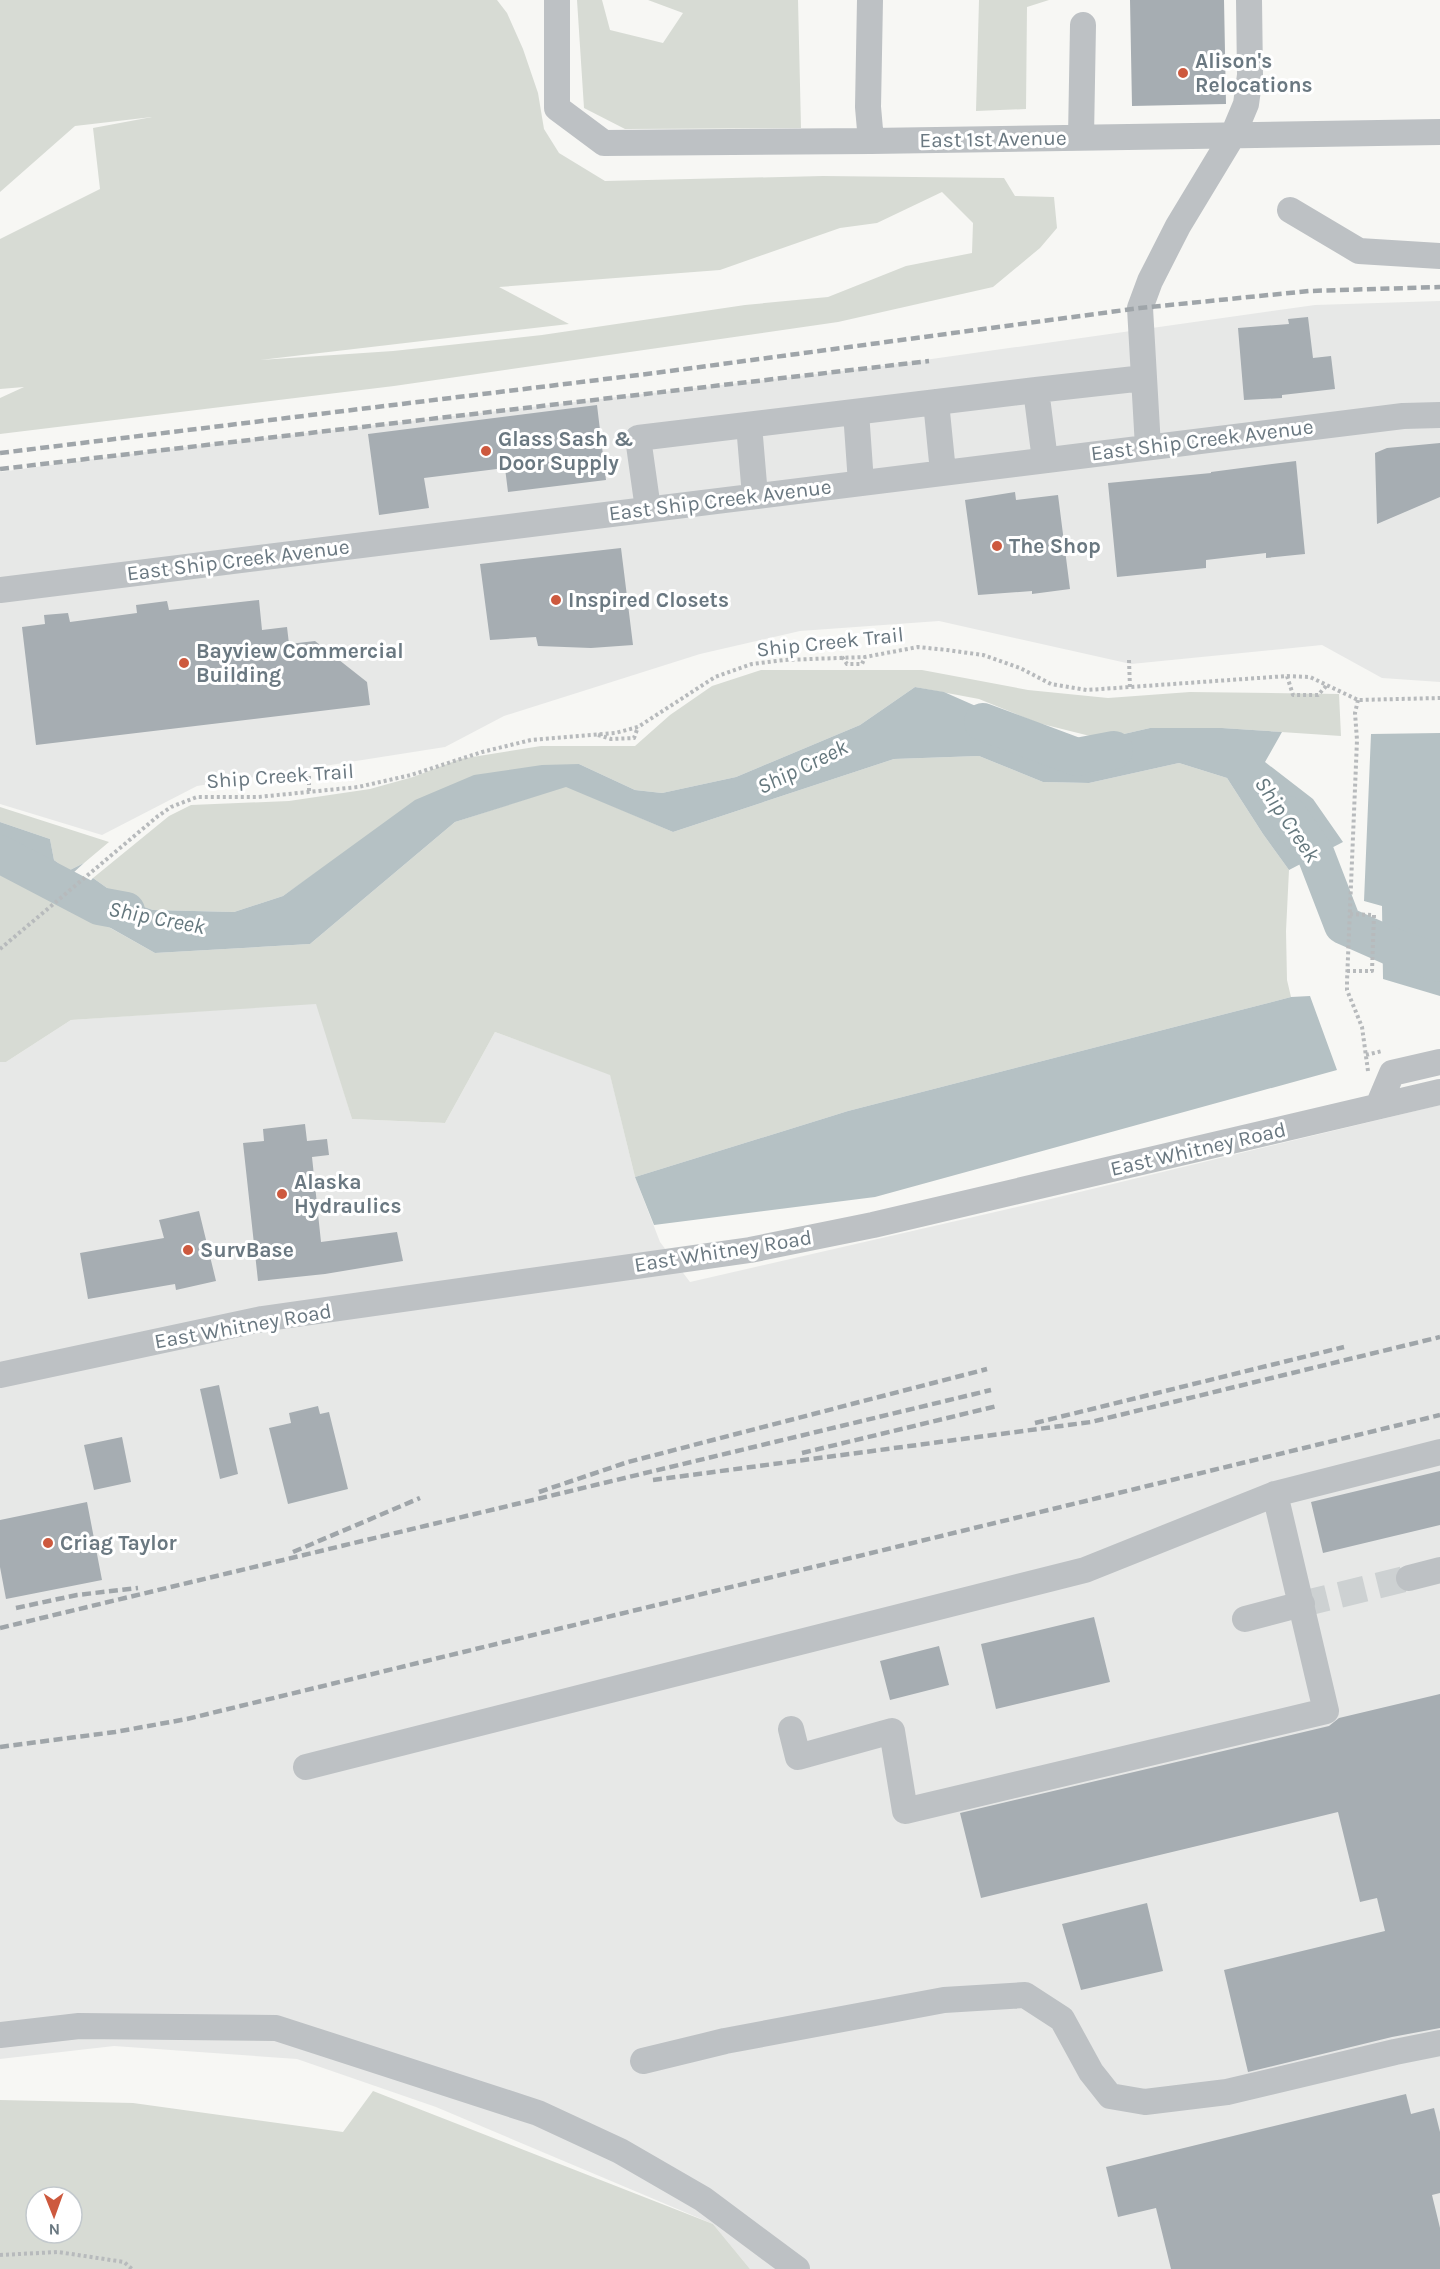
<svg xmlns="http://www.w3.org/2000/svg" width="1440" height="2269" font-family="Karla,sans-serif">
	<rect width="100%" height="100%" fill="#f7f7f4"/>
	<!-- built -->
	<path fill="#e7e8e7" d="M1440,301v381l-58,-4 -60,-33 -191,19 -192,-43 -139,10 -100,23 -196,62 -59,31 -248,39 -95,49 -102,-31v-332l159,-22 709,-82 447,-63z
		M317,1003l35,116 93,4 50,-91 115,42 25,103 25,65 30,40 340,-78 410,-99v1164h-690l-37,-45 -277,-117 -139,-48 -183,-13 -114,13v-997h6l65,-42z"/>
	<!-- green -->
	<path fill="#d7dbd4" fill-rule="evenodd" d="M0,0h497l10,13 16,36 15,44 6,36 15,24 46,28 218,-5 181,2 11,18 39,1 3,31 -17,20 -47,39 -155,35 -444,64 -394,48v-36l24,-11 -24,2v-150l100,-50 -7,-61 59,-11 -77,9 -75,66zM942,192l31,31 -1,30 -66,13 -78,31 -83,8 -203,30 -149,16 -133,9 309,-36 -70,-37 221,-17 120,-42 37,-5z
		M577,0h25l8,30 53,13 20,-30 -35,-13h150l3,128 -176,1 -41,-21z
		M979,0h70l-22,7 -1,102 -50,2z
		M761,670h161l106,20 80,8 82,-6 149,2 2,42 -119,-8h-72l-48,11 -64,-16 -59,-24 -64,-12 -55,38 -124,52 -74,16 -27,-3 -56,-26 -252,101 -44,31 -49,16 -81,-2 -29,-10 -31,-22 76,-62 22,-11 98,-4 81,-12 43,-12 47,-18 81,-13h94l35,-31 42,-29z
		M979,756l64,26 46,1 90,-20 48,15 36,56 26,36 -3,61 1,49 4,17 -443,114 -213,66 -25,-102 -115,-43 -50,91 -93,-4 -36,-115 -245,16 -65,42h-6v-196l155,87 155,-9 145,-122 111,-36 107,46 221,-73z
		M0,807l109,35 -25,21 -16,8 -14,-11 -4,-21 -50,-17z
		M373,2091l340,133 37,45h-750v-169l133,3 210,29zM36,2197h36v36h-36z"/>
	<!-- water -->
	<path fill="#b5c1c4" d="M915,687l29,5 34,15 76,50 48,-18 48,-11h72l60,4 -17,30 48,37 30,43 -54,28 -26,-36 -36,-56 -48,-15 -90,20 -46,-1 -64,-26 -85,3 -221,73 -107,-45 -111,35 -145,122 -155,9 -85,-48 23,-27 31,22 29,10 81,2 49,-16 132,-96 59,-25 68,-10 37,-1 56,26 27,3 74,-16 124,-52z
		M1440,733v263l-57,-17 -1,-73 -18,-5 7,-167z
		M0,822l50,17 4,21 14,11 16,-8 -34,31 -50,-28z
		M1310,996l27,74 -462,127 -221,28 -19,-48 213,-66 443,-114z"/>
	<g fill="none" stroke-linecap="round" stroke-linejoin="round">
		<!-- river -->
		<path stroke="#b5c1c4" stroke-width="38" d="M983,722l94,35 37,-7
			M1288,815l28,40 27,70 52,23 45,15
			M0,854l99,52 27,5"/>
	</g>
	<!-- building -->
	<path fill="#a6adb2" d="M1130,0h94l2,104 -94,2z
		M1308,317l5,41 18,-2 4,33 -53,6v3l-38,2 -6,-72 51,-4 -1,-5z
		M597,405l9,75 -98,12 -3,-24 -81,10 5,30 -50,7 -11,-81z
		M1440,443v54l-63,27 -2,-71 12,-5z
		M1296,461l9,93 -39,4v-5l-60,7v8l-89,9 -9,-94 103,-10v-1z
		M1015,492l1,8 42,-5 12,94 -38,5v-3l-54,4 -13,-95z
		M621,548l12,97 -42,3 -53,-2 -2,-9 -46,3 -10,-76z
		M259,600l3,30 25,-3 2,17 26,-3 52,41 3,23 -334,40 -14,-118 23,-3 -1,-9 24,-2 2,9 67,-9 -1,-8 31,-4 2,9z
		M305,1124l2,17 20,-2 2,16 -17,2 9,85 76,-10 6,29 -78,13 -67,7 -15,-138 21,-2 -1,-12z
		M199,1211l17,70 -40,9 -1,-6 -87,15 -8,-46 84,-15 -5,-18z
		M219,1385l19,89 -18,5 -20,-90z
		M318,1406l2,8 9,-2 19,77 -60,15 -19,-76 22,-5 -2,-10z
		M122,1437l9,45 -37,8 -10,-45z
		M1440,1471v54l-117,28 -12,-51z
		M87,1502l15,78 -96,19 -6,-32v-47z
		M1094,1617l16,65 -114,27 -15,-65z
		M939,1646l10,39 -59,15 -10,-39z
		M1440,1694v334l-48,9 -144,35 -24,-102 161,-39 -8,-33 -17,4 -22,-90 -357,86 -21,-85 369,-87 10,-8z
		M1147,1903l16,68 -82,19 -19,-66z
		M1406,2094l5,20 23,-6 6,24v61l-8,2 8,33v41h-269l-15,-61 -38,9 -12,-50z"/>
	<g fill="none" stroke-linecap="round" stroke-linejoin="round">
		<!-- minor-tunnel -->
		<path stroke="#cdd1d2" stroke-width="26" stroke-dasharray="26 13" stroke-linecap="butt" d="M1302,1604l107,-26"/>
		<!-- path -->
		<path stroke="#b7babc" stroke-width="4" stroke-dasharray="3 3" stroke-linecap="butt" d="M842,657l5,7h15l3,-7
			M1129,660l1,28
			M1287,676l6,19h25l10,-11
			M1358,700l-3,13 2,27 -10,241v9l15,37 6,44
			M598,735l13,4 23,-1 4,-11
			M309,776v17
			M0,949l158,-133 13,-9 26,-10h61l100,-10 53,-12 71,-23 49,-12 84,-7 23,-6 77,-50 37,-13 32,-4 81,-3 53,-10 29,3 36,5 37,13 31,16 36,6 200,-14 23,1 48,23 82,-2
			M1347,971h25l2,-56 -24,-1
			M1366,1055l16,-4
			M0,2255l58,-3 66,10 8,7"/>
		<!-- minor -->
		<path stroke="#bdc1c4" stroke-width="26" d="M557,0v108l47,35 267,-2 569,-9
			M870,0l-2,107 3,34
			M1081,137l2,-112
			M1290,210l69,41 81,5
			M936,402l7,70
			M856,412l5,71
			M749,425l6,71
			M1148,447l-8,-139 10,-27 28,-55 55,-91 13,-31 4,-29 -1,-75
			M1045,460l-9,-70 108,-12
			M648,509l-10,-71 398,-48
			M0,590l1403,-174 37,-1
			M1378,1106l14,-33 48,-11
			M0,1375l262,-56 488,-69 123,-25 567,-133
			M1409,1578l31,-8
			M1245,1619l57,-15
			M791,1729l7,28 94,-26 13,80 421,-100 -51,-217
			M306,1767l779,-197 190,-76 165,-42
			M0,2035l79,-9 197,2 262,85 82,38 83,48 94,70
			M643,2061l82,-20 219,-41 81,-5 37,24 29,53 19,24 35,6 82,-10 168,-40 45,-9"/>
		<!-- rail -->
		<path stroke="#9fa5a9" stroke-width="4.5" stroke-dasharray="9 4.5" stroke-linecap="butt" d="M0,453l655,-80 485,-65 169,-17 131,-4
			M0,469l929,-108
			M1035,1423l309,-76
			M802,1453l195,-47
			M653,1480l438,-58 349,-85
			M539,1492l89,-30 359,-93
			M293,1552l127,-54
			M16,1608l61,-13 61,-7
			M0,1628l991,-238
			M0,1747l115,-15 72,-13 1253,-304"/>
	</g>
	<!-- markers -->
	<g fill="#cd593e" stroke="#fff" stroke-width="2">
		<circle cx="1183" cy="73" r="6"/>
		<circle cx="486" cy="451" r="6"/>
		<circle cx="997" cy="546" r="6"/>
		<circle cx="556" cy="600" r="6"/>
		<circle cx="184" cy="663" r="6"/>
		<circle cx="282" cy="1194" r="6"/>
		<circle cx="188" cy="1250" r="6"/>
		<circle cx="48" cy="1543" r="6"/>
	</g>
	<g text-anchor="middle" stroke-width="6" stroke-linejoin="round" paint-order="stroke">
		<!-- poi labels -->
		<g font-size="21" font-weight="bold" fill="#6a7881" stroke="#fff" text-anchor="start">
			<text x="1195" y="68">Alison's<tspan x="1195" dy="24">Relocations</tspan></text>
			<text x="498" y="446">Glass Sash &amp;<tspan x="498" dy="24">Door Supply</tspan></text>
			<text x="1009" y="553">The Shop</text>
			<text x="568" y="607">Inspired Closets</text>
			<text x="196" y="658">Bayview Commercial<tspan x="196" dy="24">Building</tspan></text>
			<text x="294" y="1189">Alaska<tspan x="294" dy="24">Hydraulics</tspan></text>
			<text x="200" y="1257">SurvBase</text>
			<text x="60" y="1550">Criag Taylor</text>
		</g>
		<!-- street labels -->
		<g font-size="21" fill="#6a7881" stroke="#fff">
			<text transform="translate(993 139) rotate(-1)" y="7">East 1st Avenue</text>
			<text transform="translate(1202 440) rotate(-7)" y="7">East Ship Creek Avenue</text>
			<text transform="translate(720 500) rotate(-7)" y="7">East Ship Creek Avenue</text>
			<text transform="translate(238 560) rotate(-7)" y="7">East Ship Creek Avenue</text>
			<text transform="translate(830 642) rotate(-6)" y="7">Ship Creek Trail</text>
			<text transform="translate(280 776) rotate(-4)" y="7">Ship Creek Trail</text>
			<text transform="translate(1198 1149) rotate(-13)" y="7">East Whitney Road</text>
			<text transform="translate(723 1251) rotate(-9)" y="7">East Whitney Road</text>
			<text transform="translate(243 1326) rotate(-10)" y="7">East Whitney Road</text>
		</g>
		<!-- water labels -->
		<g font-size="22" font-style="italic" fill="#65787e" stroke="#fff">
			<text transform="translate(802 766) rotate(-26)" y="8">Ship Creek</text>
			<text transform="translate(1288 819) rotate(56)" y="8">Ship Creek</text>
			<text transform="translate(157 917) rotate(11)" y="8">Ship Creek</text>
		</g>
	</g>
	<!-- north arrow -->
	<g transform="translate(54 2215) rotate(179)"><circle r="28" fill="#ffffff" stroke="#c3c9cd" stroke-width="1.5"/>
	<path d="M0-4.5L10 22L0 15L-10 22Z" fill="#cd593e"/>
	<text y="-9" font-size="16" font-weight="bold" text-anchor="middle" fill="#6a7881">N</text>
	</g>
</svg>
